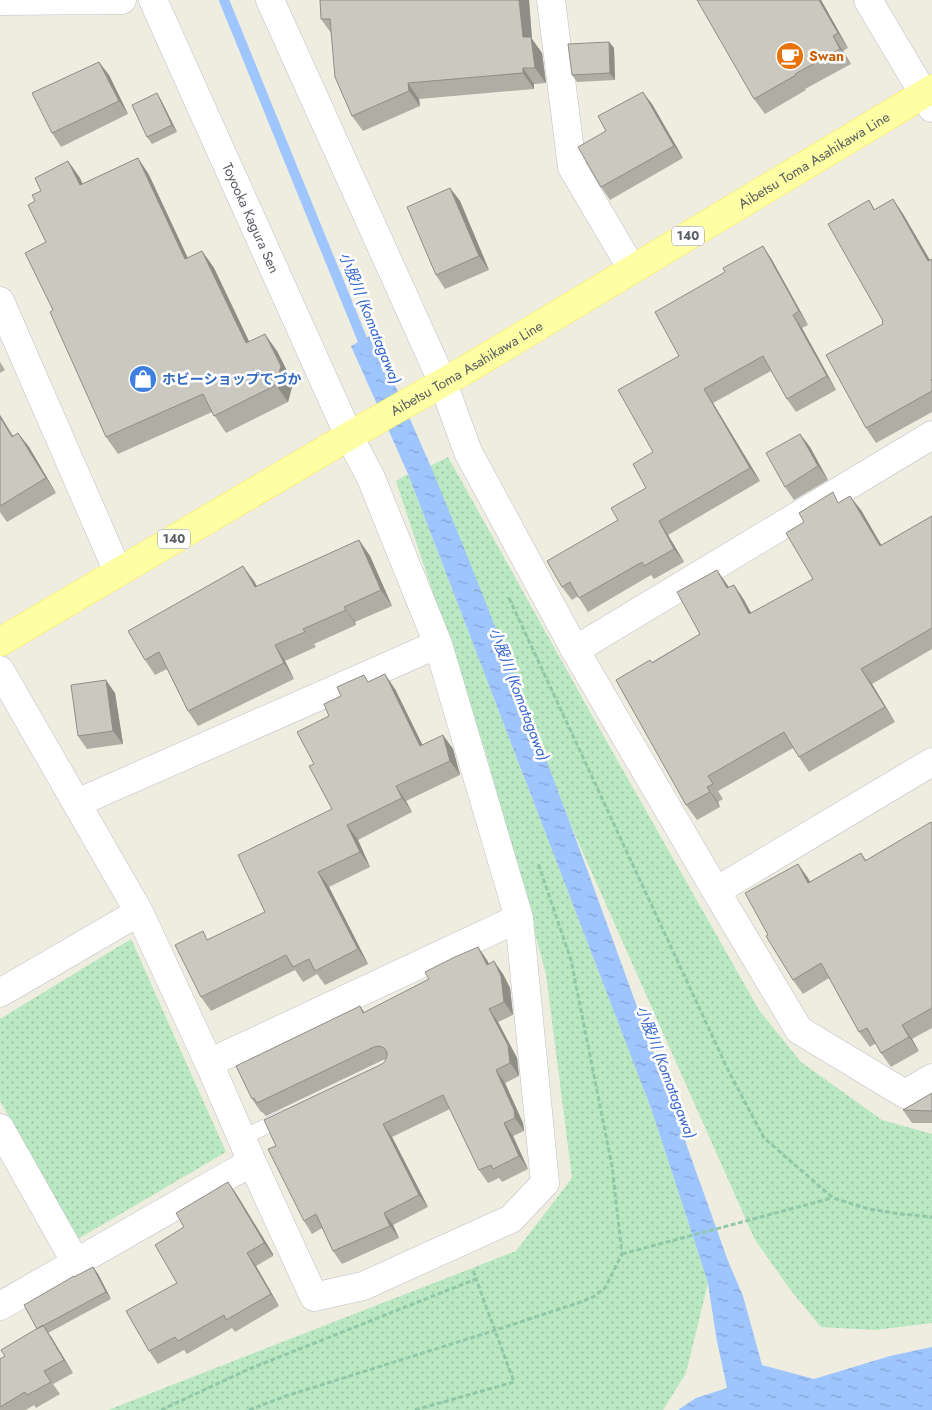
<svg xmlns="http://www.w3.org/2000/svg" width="932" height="1410" font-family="Jost,'Noto Sans JP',sans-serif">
	<defs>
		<pattern id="green-dots" width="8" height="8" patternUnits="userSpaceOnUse" patternTransform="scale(1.25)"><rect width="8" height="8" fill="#bae8c2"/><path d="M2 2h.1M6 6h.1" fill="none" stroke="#9abfa1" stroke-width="1.8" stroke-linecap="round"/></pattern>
		<pattern id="water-ripples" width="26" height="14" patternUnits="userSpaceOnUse" patternTransform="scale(1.25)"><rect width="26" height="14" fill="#9fc5ff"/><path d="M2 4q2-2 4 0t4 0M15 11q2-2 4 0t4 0" fill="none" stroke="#85a3d2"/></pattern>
	</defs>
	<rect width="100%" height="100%" fill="#eeede0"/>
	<!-- green -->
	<path fill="url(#green-dots)" d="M448,457l146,262 165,291 42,52 81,58 50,14v189l-57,7 -54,-3 -29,-35 -37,-52 -183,-412 -66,-172 -76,-190z
		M408,474l244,637 56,172 -22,90 -23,37h-555l408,-159 56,-73 -26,-204 -60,-221 -90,-272z
		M131,939l95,213 -148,87 -78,-138v-82z"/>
	<!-- water -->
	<path fill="url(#water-ripples)" d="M373,334c19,45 39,89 58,133 108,261 202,528 297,794l15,35 19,69 52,14 76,-23 42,-9v63h-254l18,-12 31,-10 -11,-52 -8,-53 -56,-172 -244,-637 -57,-128z"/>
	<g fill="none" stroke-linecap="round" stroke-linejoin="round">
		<!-- stream -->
		<path stroke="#9fc5ff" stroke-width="10" d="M224,0l143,351"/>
		<defs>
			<path id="lane" d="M242,1138l43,-21"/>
			<path id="street" d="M551,0l21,167 60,102
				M868,0l64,108
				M0,1l122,-1
				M0,301l118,271
				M443,383l25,69 107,198 141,241 83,139 106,64 27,-16
				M575,650l357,-215
				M0,670l139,242 70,151 43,99 62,135 49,-11 148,-67 34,-36 -26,-265 -81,-274 -67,-166 -22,-42
				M77,803l361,-159
				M716,891l216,-129
				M0,993l139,-81
				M209,1063l310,-145
				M0,1128l76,135
				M0,1306l252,-144"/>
			<g id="secondary">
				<path id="s1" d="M153,0l196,436"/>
				<path d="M270,0l173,383"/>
			</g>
			<g id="primary">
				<path id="s2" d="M0,642l349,-206 118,-67 465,-280"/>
			</g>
		</defs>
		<!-- lane casing -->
		<use href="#lane" stroke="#bebfc6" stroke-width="16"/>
		<!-- street casing -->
		<use href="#street" stroke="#bebfc6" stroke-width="29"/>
		<!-- secondary casing -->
		<use href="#secondary" stroke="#bdc0c8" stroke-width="29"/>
		<!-- primary casing -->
		<use href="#primary" stroke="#ffeb49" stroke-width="29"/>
		<!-- path -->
		<path stroke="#91c8aa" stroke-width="3" stroke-dasharray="5 2.5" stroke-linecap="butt" d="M509,598l220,474 35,66 69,60 36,11 32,5 31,3
			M622,1254l210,-56
			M161,1410l88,-41 227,-90 -3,-10
			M249,1410l37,-14 210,-66 82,-27 15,-6 12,-9 17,-34 -10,-88 -41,-206 -33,-97
			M415,1410l99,-28 -38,-103"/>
		<!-- lane -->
		<use href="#lane" stroke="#fff" stroke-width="15"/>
		<!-- street -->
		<use href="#street" stroke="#fff" stroke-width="28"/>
		<!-- secondary -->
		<use href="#secondary" stroke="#fff" stroke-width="28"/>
		<!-- primary -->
		<use href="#primary" stroke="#feffa4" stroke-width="28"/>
	</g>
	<!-- wall -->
	<path fill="#afada4" d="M320,0h209l3,39 10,14 4,30 -12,1v5l-115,10 1,7 -57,25 -11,-15 -21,-83 -10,-14z
		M821,0l27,48 -5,3 8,13 -46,25 1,1 -41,24 -11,-15z
		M609,42l5,6 1,32 -38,2 -5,-7z
		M109,75l19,39 -67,33 -9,-14z
		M161,100l16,32 -25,12 -5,-7z
		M652,104l31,54 -73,42 -9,-13z
		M138,158l11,17 39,83 14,-7 12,17 35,74 28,9 16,32 -5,19 -62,31 -14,-21 -94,42 -12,-17 -53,-127 -7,-68 -11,-41 6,-10 27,-30 12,17 2,6z
		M450,188l10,13 29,69 -44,19 -9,-14z
		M893,199l10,15 27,46 2,-1v153l-56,31 -10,-15 17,-107 -14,-121 6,10z
		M763,246l9,14 36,65 -6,3 34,62 -40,22 -9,-13 -16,-28 -58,32 47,78 -92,54 16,27 -30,17 -3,-4 -63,37 -10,-16 -6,4 -10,-13 84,-99 7,-36 26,-96 46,-84z
		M0,362l5,8 -5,3z
		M0,415l13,21 5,-3 11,14 27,46 -49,29 -7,-10z
		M800,434l10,13 18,33 -34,20 -9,-13z
		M839,502l22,8 20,35 51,-29v133l-60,35 23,38 -86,50 -16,-24 -75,43 5,8 -5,3 2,5 -23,13 -11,-15 -34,-143 48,-28 17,-64 12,17 5,-2 10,15 7,13 62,-34z
		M359,540l11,16 22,50 -37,16 1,3 -42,19 2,3 -31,14 9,18 -96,47 -10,-15 -21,-42 -12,6 -10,-15 109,-79 3,6z
		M369,682l26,7 27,56 21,-10 10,14 7,26 -54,26 6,11 -54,28 12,27 -41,20 39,77 -43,21 -8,-11 -14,8 -8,-12 -84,41 -10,-14 8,-58 56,-27 67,-103 -18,-45 15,-48z
		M115,693l8,51 -36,5 -9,-13z
		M932,824v204l-20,11 7,12 -28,16 -10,-14 -5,-10 -6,4 -11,-15 -30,-54 -26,16 -10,-14 -25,-45 30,-71 12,18 51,-29 5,7z
		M478,947l11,17 14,10 7,14 3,27 -15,7 19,36 2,18 -14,7 18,40 1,8 -11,5 15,33 -26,13 -3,-4 -11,5 -9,-13 -29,-61 -58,28 36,70 -35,18 6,13 -57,26 -9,-13 -11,-23 -10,6 -8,-13 -28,-75 106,-82 3,-3 1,-2 -3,1 -117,56 -4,-4h-1l-9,-13 108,-93 5,7 64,-34z
		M932,1093v30h-20l-9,-13z
		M228,1182l9,13 36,59v2l-17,10 23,40 -44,26 -3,-4 -45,26 -3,-4 -26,14 -9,-13 28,-68 7,-56z
		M93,1267l5,7 13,25 -63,34 25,40 -20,11 7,10 -24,14 -2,-3 -8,5h-26v-51l5,-3 32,-27 37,-52z"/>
	<!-- shaded-wall -->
	<path fill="#8e8d86" d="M519,0h10l3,39 10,14 4,30 -11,-15 -12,-31z
		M819,0h2l27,48 -10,-15z
		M833,36l10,15 8,13 -11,-15z
		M609,42l5,6 1,32 -5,-7z
		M99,62l10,13 19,39 -9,-13z
		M523,68l11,16v5l-11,-16z
		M408,83l11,16 1,7 -11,-15z
		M643,92l9,12 31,54 -9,-12z
		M157,93l4,7 16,32 -5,-7z
		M138,158l11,17 47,101 -11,-17z
		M68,161l12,17 11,24 -11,-17z
		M450,188l10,13 29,69 -10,-14z
		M893,199l10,15 29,50 -4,-3z
		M763,246l9,14 36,65 -9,-14z
		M202,251l12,17 44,92 -12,-17z
		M793,315l9,13 34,62 -9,-14z
		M265,334l12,17 16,32 -5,19 -12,-17z
		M704,389l9,14 47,78 -10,-13z
		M0,415l22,36 -22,-34z
		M18,433l11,14 27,46 -10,-15z
		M800,434l10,13 18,33 -10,-14z
		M850,496l11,14 29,50 -10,-14z
		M659,521l9,14 16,27 -10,-13z
		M359,540l11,16 22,50 -11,-16z
		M243,566l11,15 12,22 -11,-16z
		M717,570l10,15 11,18 -11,-15z
		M734,585l10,15 16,29 -11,-15z
		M344,607l11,15 1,3z
		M275,645l10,16 9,18 -10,-16z
		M861,669l11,15 23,38 -10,-15z
		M385,674l10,15 35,71 -10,-14z
		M106,680l9,13 8,51 -10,-13z
		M443,735l10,14 7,26 -10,-14z
		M396,786l10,15 6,11 -10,-14z
		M707,787l11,15 2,5 -10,-15z
		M347,825l11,15 12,27 -10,-15z
		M798,864l10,14 10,19 -10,-14z
		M318,872l11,15 39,77 -10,-15z
		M478,947l9,13 9,18 -9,-13z
		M494,961l9,13 7,14 3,27 -9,-13z
		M489,1009l9,13 19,36 2,18 -9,-13z
		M902,1025l10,14 7,12 -10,-14z
		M496,1070l9,13 18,40 1,8 -9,-13z
		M504,1123l9,13 15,33 -9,-13z
		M383,1124l9,13 36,70 -9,-12z
		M228,1182l9,13 36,59v2l-9,-13z
		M384,1213l9,12 6,13 -9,-12z
		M247,1253l9,13 23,40 -8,-12z
		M93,1267l5,7 13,25 -5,-7z
		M43,1325l9,13 21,35 -9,-13z"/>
	<!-- building -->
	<path fill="#cbc9bf" stroke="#8e8d86" d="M320,0h199l4,37h8l4,31h-12v5l-115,10 1,8 -57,25 -17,-39 -5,-58h-9z
		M697,0h122l19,33 -5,3 7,13 -45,25 1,1 -42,24z
		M609,42l1,31 -38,2 -4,-31z
		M99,62l20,39 -67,32 -20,-40z
		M643,92l31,54 -73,41 -23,-40 28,-16 -8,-15z
		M157,93l15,32 -25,12 -15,-32z
		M138,158l47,101 17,-8 44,92 19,-9 16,32 -5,19 -62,31 -11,-22 -97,43 -56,-125 3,-2 -28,-57 21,-11 -18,-37 7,-4 -3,-6 9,-4 -6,-13 33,-17 12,24z
		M450,188l29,68 -43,19 -29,-68z
		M893,199l35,62 4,-2v120l-1,1 1,1v10l-66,37 -40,-73 57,-31 -1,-2 1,-1 -55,-97 41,-24 5,10z
		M763,246l36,65 -6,4 34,61 -40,23 -24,-43 -59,33 46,79 -91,53 15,28 -30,17 -2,-4 -63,36 -9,-16 -8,5 -15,-26 71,-41 -7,-12 35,-20 -13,-24 20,-12 -35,-62 61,-34 -24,-44 70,-40 -2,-4z
		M0,417l12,20 6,-4 28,45 -46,28z
		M800,434l18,32 -33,21 -19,-34z
		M833,492l5,11 12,-7 30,50 52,-30v112l-71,41 24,38 -86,50 -15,-25 -76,44 5,8 -6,3 3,5 -24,13 -70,-125 34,-20 2,3 48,-29 -23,-42 40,-22 10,18 7,-3 15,29 64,-35 -27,-46 18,-11 -5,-9z
		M359,540l22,50 -37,17 2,3 -43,19 2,3 -30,13 9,18 -96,48 -29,-59 -14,8 -17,-29 115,-65 12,21z
		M385,674l35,72 23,-11 7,26 -54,25 6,12 -55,27 13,27 -42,20 40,77 -43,22 -6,-12 -16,8 -7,-12 -85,42 -26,-52 28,-14 4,9 58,-28 -27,-57 94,-46 -23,-43 5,-2 -17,-32 32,-16 -5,-12 17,-8 -4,-9 27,-12 4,7z
		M106,680l7,51 -35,5 -7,-51z
		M931,822l1,3v183l-30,17 7,12 -28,16 -14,-25 -8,4 -38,-69 -28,17 -27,-44 2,-1 -23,-42 53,-29 10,19 53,-30 4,8z
		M478,947l9,18 7,-4 7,15 3,26 -15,7 19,36 2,18 -14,7 18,40 1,8 -11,5 15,33 -26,13 -2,-4 -12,5 -36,-75 -60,29 36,71 -35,18 6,13 -57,25 -17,-37 -12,7 -36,-72 8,-3 -12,-26 118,-56 3,-3 2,-5v-4l-3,-4 -5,-2 -5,1 -117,56 -3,-5 -2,1 -16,-33 124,-60 3,7 66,-34 -4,-7 30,-15z
		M932,1093v18l-29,-1z
		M228,1182l36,60v1l-17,10 24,41 -45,26 -2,-5 -46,26 -3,-4 -26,14 -23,-40 51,-28 -22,-38 29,-18 -8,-14z
		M93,1267l13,25 -69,37 -13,-24 50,-29v1z
		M43,1325l21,35 -20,11 7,11 -24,13 -2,-3 -25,15v-48l5,-3 -4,-6z"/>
	<!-- icons -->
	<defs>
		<symbol id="cafe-disc" viewBox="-11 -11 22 22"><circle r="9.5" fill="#e8710a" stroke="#fff"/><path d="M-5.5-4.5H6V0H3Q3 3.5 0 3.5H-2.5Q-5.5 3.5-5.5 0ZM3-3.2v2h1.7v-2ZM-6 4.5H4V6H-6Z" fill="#fff"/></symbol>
		<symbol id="shop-disc" viewBox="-11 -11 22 22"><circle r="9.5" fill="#3f7fe0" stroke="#fff"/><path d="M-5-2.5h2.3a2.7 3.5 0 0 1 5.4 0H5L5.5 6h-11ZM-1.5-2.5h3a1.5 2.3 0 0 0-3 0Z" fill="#fff"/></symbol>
	</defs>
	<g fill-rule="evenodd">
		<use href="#cafe-disc" x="774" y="40" width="32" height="32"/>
		<use href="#shop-disc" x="127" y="363" width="32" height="32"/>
	</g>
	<g text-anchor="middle" stroke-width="5" stroke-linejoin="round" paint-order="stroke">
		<!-- shield labels -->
		<g fill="#fff" stroke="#8b8d92" stroke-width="1">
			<rect x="672" y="226.5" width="32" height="19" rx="4"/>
			<rect x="158" y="529.5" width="32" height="19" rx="4"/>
		</g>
		<g font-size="12" font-weight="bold" fill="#595c63">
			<text x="688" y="240">140</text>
			<text x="174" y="543">140</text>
		</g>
		<!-- food labels -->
		<g font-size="14" font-weight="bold" fill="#c56008" stroke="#fff" text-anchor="start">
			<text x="809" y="61">Swan</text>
		</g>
		<!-- street labels -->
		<g font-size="14" fill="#595c63" stroke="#fff">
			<text dy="5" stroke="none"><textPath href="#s2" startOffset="946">Aibetsu Toma Asahikawa Line</textPath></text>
			<text dy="5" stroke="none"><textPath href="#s1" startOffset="239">Toyooka Kagura Sen</textPath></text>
			<text dy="5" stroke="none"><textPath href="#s2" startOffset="541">Aibetsu Toma Asahikawa Line</textPath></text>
		</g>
		<!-- shop labels -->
		<g font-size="14" font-weight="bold" fill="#366cbe" stroke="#fff" text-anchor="start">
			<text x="162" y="384">ホビーショップてづか</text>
		</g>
		<!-- water labels -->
		<g font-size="15" font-style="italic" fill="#3767ce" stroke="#fff">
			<text transform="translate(370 318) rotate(68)" y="5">小股川 (Komatagawa)</text>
			<text transform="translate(519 694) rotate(69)" y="5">小股川 (Komatagawa)</text>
			<text transform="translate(666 1072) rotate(69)" y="5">小股川 (Komatagawa)</text>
		</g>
	</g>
</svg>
